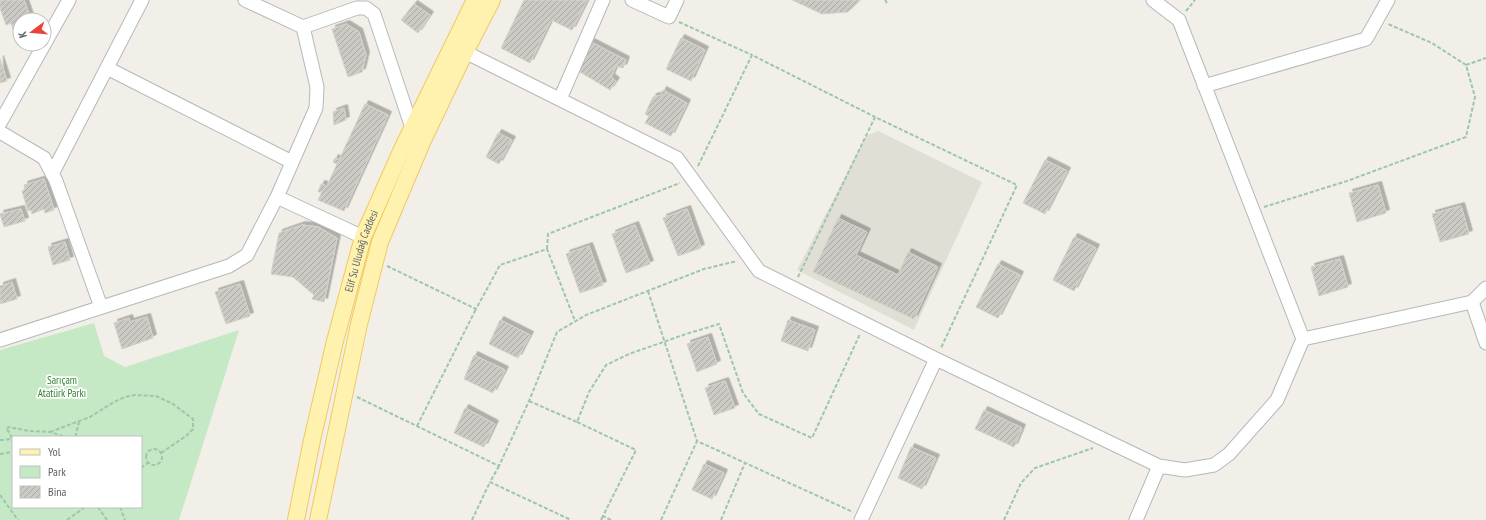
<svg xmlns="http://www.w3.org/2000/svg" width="1486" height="520" font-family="'PT Sans Narrow',sans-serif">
	<defs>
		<pattern id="building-hatch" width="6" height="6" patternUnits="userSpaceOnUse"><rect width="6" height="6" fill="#cccac5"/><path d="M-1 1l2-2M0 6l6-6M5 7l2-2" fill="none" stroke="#a9a8a4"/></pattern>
		<filter id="shadow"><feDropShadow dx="3.5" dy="-3.5" stdDeviation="0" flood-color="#0004"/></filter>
	</defs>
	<rect width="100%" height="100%" fill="#f1efe8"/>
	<!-- education -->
	<path fill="#e1ded6" d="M878,131l104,51 -68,148 -117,-60 69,-134z"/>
	<!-- park -->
	<path fill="#c5e8c5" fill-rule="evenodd" d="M94,323l10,33 21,11 114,-37 -60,190h-179v-170zM13,437h128v70h-128z"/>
	<!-- building -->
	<path fill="url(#building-hatch)" stroke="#d6d1c6" filter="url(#shadow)" d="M0,0h24l7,20h-11v6l-7,3 -2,-6 -5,2 -6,-17z
		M524,0h63l-15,30 -21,-10 -21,43 -29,-15z
		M792,0h68l-12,12 -26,2z
		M414,4l16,11 -12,18 -17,-13z
		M346,24l13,8 7,23 -4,17 -14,5 -16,-48z
		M681,38l24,12 -14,31 -25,-12z
		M589,41l37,19 -3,8 -7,-2 -5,11 5,4 -6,9 -35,-21z
		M0,59l7,22 -7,2z
		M663,90l24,13 -16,33 -26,-13 4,-7 -4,-2 8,-17 8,-2z
		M365,104l23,11 -44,96 -26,-11 4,-8h-4l3,-8 6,2 10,-22 -4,-2 2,-4 4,2z
		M344,108l2,12 -12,5 -1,-13z
		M498,133l14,7 -13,24 -13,-7z
		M1045,160l22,11 -22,43 -22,-11z
		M44,179l10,31 -9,3 -1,-4 -12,5 -1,-4 -3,1 -6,-20 3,-2 -1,-4z
		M1378,185l8,28 -29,9 -8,-29z
		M1461,206l8,28 -29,8 -8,-28z
		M21,209l4,12 -21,6 -4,-13z
		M687,209l14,39 -23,8 -15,-38z
		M838,218l29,14 -11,23 42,20 10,-23 30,15 -24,52 -101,-47z
		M302,225l16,2 19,11 -13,64 -12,-3 2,-4 -21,-18 -22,-3 8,-41z
		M635,225l15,39 -24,9 -14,-39z
		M1074,237l22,11 -22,43 -21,-11z
		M65,242l5,18 -17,5 -5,-18z
		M589,246l14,39 -23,8 -14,-39z
		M1340,259l8,28 -29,9 -8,-29z
		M998,264l22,11 -22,43 -22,-11z
		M12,282l5,17 -17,5v-18z
		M240,284l10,32 -24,8 -11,-32z
		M147,317l6,21 -31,11 -8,-26 15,-5 1,4z
		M500,320l30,15 -12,23 -29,-14z
		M788,320l27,10 -7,21 -27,-10z
		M708,337l9,27 -20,8 -10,-28z
		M474,355l31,15 -12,23 -29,-14z
		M725,381l10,27 -21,7 -9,-27z
		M465,408l30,16 -11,23 -30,-14z
		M984,410l38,18 -8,19 -39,-18z
		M911,447l25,11 -14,31 -24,-11z
		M704,464l20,9 -12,26 -20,-9z"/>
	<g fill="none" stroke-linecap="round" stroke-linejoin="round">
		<defs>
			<path id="minor" d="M245,0l58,27 54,-19h9l8,6 38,114
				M632,0l37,17 8,-17
				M465,52l212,106 82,113 177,88 223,107 26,4 29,-5 15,-11 48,-54 26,-61 -124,-319 -26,-20
				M107,68l185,94
				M1204,86l162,-47 22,-39
				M560,99l43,-99
				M0,123l69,-123
				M0,132l44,26 12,23 45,126
				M52,174l90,-174
				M277,197l39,-89 1,-21 -14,-60
				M1486,288l-14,14 14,41
				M1303,339l169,-37
				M0,340l229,-74 18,-11 30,-58 86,40
				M861,520l75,-161
				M1136,520l23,-54"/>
			<g id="major">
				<path id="s1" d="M296,520l16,-80 23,-99 28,-104 40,-90 72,-147"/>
				<path d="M318,520l41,-196 21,-82 43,-102 42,-88 27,-52"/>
			</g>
		</defs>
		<!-- minor casing -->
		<use href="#minor" stroke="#b5b8bc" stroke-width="15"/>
		<!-- major casing -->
		<use href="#major" stroke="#f2c960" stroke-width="18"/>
		<!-- path -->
		<path stroke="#9cc7a9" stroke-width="2" stroke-dasharray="4 2" stroke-linecap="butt" d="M885,0l2,3
			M1186,11l9,-11
			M679,22l73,33
			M1466,65l20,-7
			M698,166l54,-111 123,62
			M1264,207l83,-26 119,-44 9,-40 -9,-32 -34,-22 -44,-19
			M547,249l1,-15 132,-51
			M387,266l89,43 24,-44 47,-16 28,72
			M798,277l77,-160 142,68 -76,163
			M648,291l49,150
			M357,397l142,69 30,-65 28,-69 29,-17 118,-46 33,-8
			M529,401l48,21 12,-30 17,-27 23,-11 57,-20 33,-10 24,69 16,21 53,24 48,-104
			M577,422l59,28 -33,66 8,4
			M417,426l59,-117
			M50,432l40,-15 24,-15 11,-5 10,-2 21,1 17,8 20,15v10l-7,7 -25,17
			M76,437v-3l3,-12
			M0,440l13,-1
			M13,444l-3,-11 -4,-4 3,-2 20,4 21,1 16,5
			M146 457a8 8 0 1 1 16 0a8 8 0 1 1-16 0Z
			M0,454l13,-2
			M499,466l-9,16 81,38
			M141,468l8,-6
			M0,495l18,25
			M98,507l9,13
			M120,507l5,13
			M67,520l18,-13
			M472,520l18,-38
			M601,520l2,-4
			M661,520l36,-79 156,71
			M721,520l24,-57
			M1004,520l17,-37 14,-15 58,-20"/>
		<!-- minor -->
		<use href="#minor" stroke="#fff" stroke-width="13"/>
		<!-- major -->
		<use href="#major" stroke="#fff2af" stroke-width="16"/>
	</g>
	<g text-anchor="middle" stroke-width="3.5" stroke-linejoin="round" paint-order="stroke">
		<!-- street labels -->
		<g font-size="11" fill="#5f6368" stroke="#fff">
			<text dy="4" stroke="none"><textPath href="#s1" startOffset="277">Elif Su Uludağ Caddesi</textPath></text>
		</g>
		<!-- park labels -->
		<g font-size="11" fill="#348238" stroke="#fff">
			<text x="62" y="384">Sarıçam<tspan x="62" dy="13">Atatürk Parkı</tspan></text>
		</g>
	</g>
	<!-- legend -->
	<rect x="12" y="436" width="130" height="72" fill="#ffffff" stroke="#bfc1c3"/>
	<rect x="20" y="449" width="20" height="6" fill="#fff2af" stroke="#bfc1c3"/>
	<text x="48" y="456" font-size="12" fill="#5f6368">Yol</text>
	<rect x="20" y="466" width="20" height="12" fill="#c5e8c5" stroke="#bfc1c3"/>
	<text x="48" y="476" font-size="12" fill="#5f6368">Park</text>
	<rect x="20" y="486" width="20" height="12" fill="url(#building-hatch)" stroke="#bfc1c3"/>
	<text x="48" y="496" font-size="12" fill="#5f6368">Bina</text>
	<!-- north arrow -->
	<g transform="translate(32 32) rotate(254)"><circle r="19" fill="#ffffff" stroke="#bfc1c3"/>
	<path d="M0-3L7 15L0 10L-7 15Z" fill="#ea4335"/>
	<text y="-6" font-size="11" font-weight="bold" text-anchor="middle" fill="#5f6368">K</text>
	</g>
</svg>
